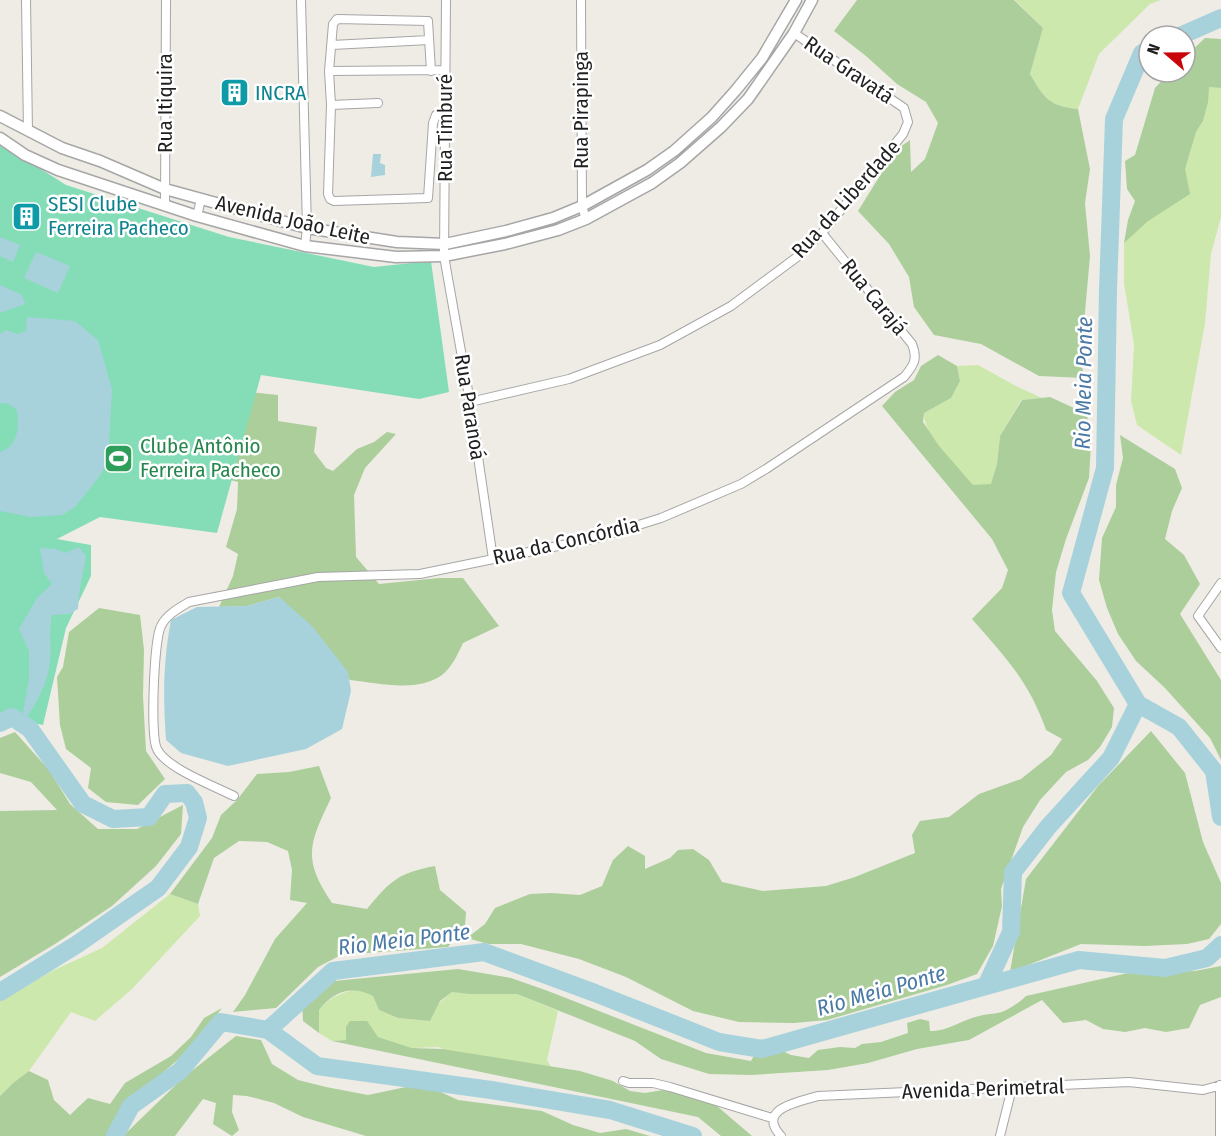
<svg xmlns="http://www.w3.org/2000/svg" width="1221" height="1136" font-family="'Fira Sans Condensed',sans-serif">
	<rect width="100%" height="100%" fill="#efece5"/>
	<!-- grass -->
	<path fill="#cce8ac" d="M1015,0h146l-11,4 -51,50 -21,55c-29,-3 -34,-11 -48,-35l13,-46z
		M1209,87l12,1v129l-10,37 -6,69 -24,132 -44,-30 -6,-24 3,-56 -10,-62v-40l79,-122z
		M978,365l38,21 26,12 -21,2 -21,36 -3,28 -6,21h-18c-15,-17 -50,-49 -49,-72l27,-15 9,-17 -3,-15z
		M170,894l28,10 2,12 -68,73 -37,32 -24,-9 -42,59 -16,12 -13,13v-95l52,-30 50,-23z
		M360,989l13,7 6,14 19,8 32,3 8,-17 14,-12 65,2 41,17 -11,49 4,7 -68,-10 -37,-7 -8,-3 -26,1 -34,-11 -6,-7 -26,-3v13l-14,1 -13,-8v-23c11,-14 24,-18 41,-21z"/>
	<!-- forest -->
	<path fill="#abce9b" d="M857,0h157l29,28 -13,46c14,24 19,32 48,35l12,60 -5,34 5,53 -9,101 3,21 -45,-2 -58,-32 -47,-9 -20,-28 -5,-30 -20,-33 -31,-33 38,-61 14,-10 1,32 14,-13 13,-36 -12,-21 -29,-18 -31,-28 -32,-25z
		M1205,38l16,1v49l-12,-1 -1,15 -5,19 -7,11 -11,37 5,25 -42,27 -24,22 4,-23 7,-19 -8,-12 -2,-28 10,-6 20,-67 15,-16h15v-15z
		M938,355l19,11 3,15 -9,17 -27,15 -1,9 16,24 34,39 18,-1 6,-20 3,-28 22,-36 28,-3 37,17 4,29 -2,35 -23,61 -10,33 -4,38 3,21 42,50 17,27 -2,19 -12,20 -12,13 -22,12 -26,28 -17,27 -22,62 1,17 -9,40 -16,28 -30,11 -120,35 -33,3 -55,-1 -46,-11 -67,-34 -47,-18 -58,-15h-33l-21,-6 18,-14 10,-16 35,-14 21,-1 29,2 22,-9 11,-26 15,-14 17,10v13l25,-11 8,-8 15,-1 16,11 13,22 41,9 63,-5 29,-9 60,-24 -3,-18 8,-14 29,-4 30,-23 42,-15 30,-24 11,-16 -16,-9c-17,-49 -41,-73 -74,-111l30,-31 6,-18 -16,-31 -110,-133 13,-14 19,-12 7,-14z
		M127,379l151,16v26l39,6 -3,25 12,16 7,3 24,-22 17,-7 13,-10 9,2 -31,34 -11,27 2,62 23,27 60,-6h24l36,48 -36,17c-5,11 -11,24 -21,32 -25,18 -64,8 -92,5l-71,-83 -32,9 -28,1 14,-31 5,-22 -12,-7 11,-38 1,-27 -33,-9z
		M1120,435l55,34 7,19 -10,23 -7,28 19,16 16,29 -20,30 41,66v80l-11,-22 -45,-50 -29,-27 -18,-27 -11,-26 -8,-28 3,-42 14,-31v-22l7,-27z
		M99,608l41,7 4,35 -1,46 3,55 19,28 -27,26 -32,-3 -18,-14 3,-20 -25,-19 -6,-24 -3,-48 6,-10 6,-35z
		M1151,731l34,42 18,69 18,41v41l-12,15 -22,5 -42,2 -64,-2 -71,28 16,-93 72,-93z
		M15,732l34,38 21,34 28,25h39l46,-24 -2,29 -25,32 -44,40 -57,38 -55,33v-166l57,-1 -26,-28 -31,-9v-35z
		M319,766l12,32c-22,46 -29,61 1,105l35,6c23,-28 31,-36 68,-43l5,24 26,22 -1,14 -17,21 -107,8 -23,12 -42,41 -43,4 12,-17 30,-56 32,-36 -17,-3 2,-30 -4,-19 -21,-9 -28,-1 -25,17 -16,46 -28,-10 42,-56 9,-23 16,-15 20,-26 32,-2z
		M1221,966v31l-21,8 -11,23 -23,4 -21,-4 -20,4 -22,-3 -17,-9 -23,3 -21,-23 -73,40 -52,9 -49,14 -40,7 -77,5 -42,-1 -48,-15 -26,-18 -118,-47h-47l-18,-2 -12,9 -10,20 -32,-3 -19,-8 -6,-14c-21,-11 -39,-5 -54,14v23l-16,-12 -1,-22 18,-8 14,-10 124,-12 53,9 37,13 158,62 45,8 4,-7 17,-8 19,9 18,3 9,-8 22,-3 15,1 7,-4 19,-2 27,-9 -1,-10 13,-4 9,2 1,10c17,1 31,-11 49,-15 7,-2 16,-2 23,-4 9,-4 17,-9 24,-16l102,-23 67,-2z
		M222,1008l-32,41 -40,35 -18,13 -22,39h-110v-40l13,-13 16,-12 19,9 6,20 16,15 18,-17 22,6 15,-21 46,-27 20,-19 13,-19z
		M350,1021h17l11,16 34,11 30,1 138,22 33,10 17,10 15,2 18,-3 48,11 41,35h-31l-23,-19 -366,-76 14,-1v-13z
		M236,1036l25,4 11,24 26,16 28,7 42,8 38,-8 26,1 26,12 84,11 31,14 27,8 26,-4 24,7h-284l-63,-19 -29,-14 -27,-7 -14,-1 -1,17 7,18 -7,6 -19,-12 3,-21 -13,-4 -28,37h-52l61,-59z"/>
	<!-- pitch -->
	<path fill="#85ddb8" d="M0,143l66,42 163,52 145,30 57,-6 18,131 -30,7 -158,-24 -44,158 -117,-16 -43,22 34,6v31l-25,52 -23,97 -43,-8z"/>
	<!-- water -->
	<path fill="#a7d2dc" d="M373,154h8l-1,9 5,2v10l-14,2z
		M0,237l20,8 -7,17 -13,-6z
		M36,252l34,14 -12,27 -34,-15z
		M0,285l22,10 3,9 -25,9z
		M27,317l48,4 23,19 14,49 -4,71 -9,17 -24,30 -13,8 -31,2 -31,-6v-59c19,-6 19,-26 17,-42l-8,-6 -9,-1v-69l6,-4 11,4 9,-3z
		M79,547l7,9 -7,37 -1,16 -9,5 -17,1c-4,19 1,39 -4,58 -4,16 -12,30 -21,44l-4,-4 6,-35v-27l-10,-22 18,-31 15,-14 -8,-11 -4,-25 16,1 10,4z
		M279,597l33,29 36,46 3,19 -9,38 -36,20 -78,17 -47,-13 -15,-13c-3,-42 -3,-78 5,-120l26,-13 50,-1z"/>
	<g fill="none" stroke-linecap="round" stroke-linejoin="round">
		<!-- river -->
		<path stroke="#a7d2dc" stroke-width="18" d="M1180,36l41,-18
			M1138,704l41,23 35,44 7,46
			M0,723l12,-6 18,12 53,75 30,15 36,-2 16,-23 22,-1 7,9 4,16 -9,29 -31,41 -82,57 -76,47
			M986,986l93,-26 86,8 42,-10 14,-13
			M268,1030l65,-59 151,-19 111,41 124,49 43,7 224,-63 25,-54 2,-60 35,-45 63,-69 27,-54 -67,-111 34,-125 3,-178 6,-171 28,-66 7,-3
			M115,1136l16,-30 49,-35 41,-49 47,8 49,36 174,24 119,20 83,26"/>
		<defs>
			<path id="minor" d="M26,0l2,131
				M301,0l6,228 -2,18
				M446,0l-2,256 26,146 23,157
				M581,0l1,206 4,13
				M332,45l97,-5
				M445,70l-116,1 2,34 -3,89 2,5 4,2 94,-3 5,-75 3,-8 9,1
				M329,71l4,-47 4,-5 91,2 3,50
				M331,105l47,-2
				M165,206l1,-206
				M197,216l4,-17
				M470,402l99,-23 91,-34 71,-39 66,-49 25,-24 81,-99 5,-12 -4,-14 -110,-75
				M1221,583l-23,33 23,32
				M234,796c-20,-10 -68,-28 -77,-47 -7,-13 -3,-110 4,-123 5,-11 18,-18 28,-24l129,-25 102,-3 177,-36 64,-20 80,-34 25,-15 138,-92c10,-12 14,-18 8,-33l-90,-111
				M623,1081l6,2h24l17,4 102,31
				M1220,1085v51
				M781,1136c-25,-27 17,-34 37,-40l311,-14 74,8 18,-5
				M1000,1136l12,-48"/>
			<path id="tertiary" d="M0,116l62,32 38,13 65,28 142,39 90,14 48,2 61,-13 47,-13 29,-12 65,-36 27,-19 38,-34 24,-27 26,-32 34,-58
				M0,138l25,17 33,15 139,46 108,30 91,11 48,-1 61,-12 53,-14 28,-11 66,-36 28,-20 41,-36 27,-28 46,-66 18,-33"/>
		</defs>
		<!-- minor casing -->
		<use href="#minor" stroke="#a6a6a6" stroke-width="10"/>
		<!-- tertiary casing -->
		<use href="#tertiary" stroke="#a6a6a6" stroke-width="13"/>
		<!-- minor -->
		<use href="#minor" stroke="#fff" stroke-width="8"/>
		<!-- tertiary -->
		<use href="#tertiary" stroke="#fff" stroke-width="10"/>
	</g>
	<!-- icons -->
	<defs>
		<symbol id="building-square" viewBox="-11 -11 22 22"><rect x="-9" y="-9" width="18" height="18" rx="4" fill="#0f9aa8" stroke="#fff"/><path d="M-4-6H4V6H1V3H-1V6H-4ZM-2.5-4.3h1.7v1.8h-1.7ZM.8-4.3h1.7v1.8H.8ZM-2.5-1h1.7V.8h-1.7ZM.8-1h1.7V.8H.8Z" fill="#fff"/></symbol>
		<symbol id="stadium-square" viewBox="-11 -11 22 22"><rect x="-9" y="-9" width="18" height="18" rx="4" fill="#2e9e5b" stroke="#fff"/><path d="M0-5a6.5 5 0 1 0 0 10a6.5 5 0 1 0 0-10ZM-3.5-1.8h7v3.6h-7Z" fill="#fff"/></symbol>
	</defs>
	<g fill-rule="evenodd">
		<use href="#building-square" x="218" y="76" width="33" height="33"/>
		<use href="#building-square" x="10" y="200" width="33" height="33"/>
		<use href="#stadium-square" x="102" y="442" width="33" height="33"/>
	</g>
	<g text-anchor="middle" stroke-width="5" stroke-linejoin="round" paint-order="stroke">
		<!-- street labels -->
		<g font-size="21" fill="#1f1f1f" stroke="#fff">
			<text transform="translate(849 70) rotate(34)" y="7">Rua Gravatá</text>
			<text transform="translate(165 103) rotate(-90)" y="7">Rua Itiquira</text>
			<text transform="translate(581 110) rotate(-90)" y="7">Rua Pirapinga</text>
			<text transform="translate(445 128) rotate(-90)" y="7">Rua Timburé</text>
			<text transform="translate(846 199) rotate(-48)" y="7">Rua da Liberdade</text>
			<text transform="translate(293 220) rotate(13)" y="7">Avenida João Leite</text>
			<text transform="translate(874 297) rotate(51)" y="7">Rua Carajá</text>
			<text transform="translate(470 407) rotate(81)" y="7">Rua Paranoá</text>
			<text transform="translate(566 541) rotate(-13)" y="7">Rua da Concórdia</text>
			<text transform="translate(983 1089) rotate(-2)" y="7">Avenida Perimetral</text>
		</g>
		<!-- culture labels -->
		<g font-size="21" fill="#0d838f" stroke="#fff" text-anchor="start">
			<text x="255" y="100">INCRA</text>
			<text x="48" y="211">SESI Clube<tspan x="48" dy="24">Ferreira Pacheco</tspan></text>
		</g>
		<!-- leisure labels -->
		<g font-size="21" fill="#27864d" stroke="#fff" text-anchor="start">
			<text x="140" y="453">Clube Antônio<tspan x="140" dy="24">Ferreira Pacheco</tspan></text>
		</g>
		<!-- water labels -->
		<g font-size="22" font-style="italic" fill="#4a7aa5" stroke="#fff">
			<text transform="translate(1083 383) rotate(-89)" y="8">Rio Meia Ponte</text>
			<text transform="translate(404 939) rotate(-7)" y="8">Rio Meia Ponte</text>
			<text transform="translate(881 990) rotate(-16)" y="8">Rio Meia Ponte</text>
		</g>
	</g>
	<!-- north arrow -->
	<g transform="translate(1167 54) rotate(290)"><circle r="28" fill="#ffffff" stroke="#a5a5a5" stroke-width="1.5"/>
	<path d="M0-4.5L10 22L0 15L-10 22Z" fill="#c9040a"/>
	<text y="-9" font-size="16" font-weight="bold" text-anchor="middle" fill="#1f1f1f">N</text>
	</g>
</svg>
